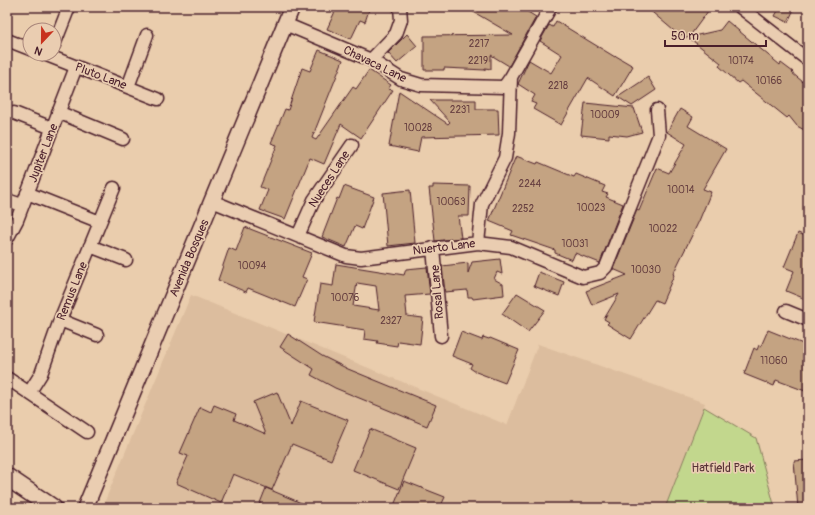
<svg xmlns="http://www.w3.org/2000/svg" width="815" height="515" font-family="Pangolin,sans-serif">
	<rect width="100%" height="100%" fill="#eacdad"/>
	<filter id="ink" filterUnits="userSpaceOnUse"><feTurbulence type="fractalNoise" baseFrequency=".025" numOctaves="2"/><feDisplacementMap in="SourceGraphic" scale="8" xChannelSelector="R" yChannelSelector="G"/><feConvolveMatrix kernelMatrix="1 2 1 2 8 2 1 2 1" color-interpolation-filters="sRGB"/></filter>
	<g filter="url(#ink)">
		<!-- built -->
		<path fill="#dcbd9e" d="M191,295l316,130 31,-81 167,59 -40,105h-563z"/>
		<!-- green -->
		<path fill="#c2d78d" stroke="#867b5c" d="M704,407l52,31 19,70h-110z"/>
		<!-- building -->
		<path fill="#c4a382" stroke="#4a1f2b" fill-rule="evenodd" d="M337,7h33l-5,15 -5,-2 -9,19 -24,-10z
			M465,7h55l16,10 -27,49 -18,-11v14l-6,-1v2l-41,-2v2h-20v-34l89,-1z
			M646,7h65l-22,30 31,-7 7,-9 53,44 1,-2 12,9 -1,1 16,13v46l-11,-6 -8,-10 -2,2 -46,-37 -3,2 -19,-17 2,-3 -33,-26 -1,1 -5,-4 -2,2z
			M780,7h15l-7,15 -13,-6z
			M556,21l59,36 1,-1 17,10 -18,30 -27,-18 -27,47 -28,-16 3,-5 -5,-2 4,-7 -17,-11 11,-24 22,13 11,-18 -22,-14 9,-16 4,2z
			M407,34l10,12 -20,17 -9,-10z
			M319,50l24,10 -31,78 4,2 37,-53 3,2 13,-19 22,15 -3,4 5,1 -32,48 -20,-14 -17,40 -14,-6 -25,61 -25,-9 8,-20 -8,-3 17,-42 -6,-2 14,-34 3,1 14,-42 8,3z
			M648,77l8,13 -24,16 -14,-9z
			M399,91l49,33 2,-2 -20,-22h46v9h22l1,26 -78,2 -3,15 -29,-6z
			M585,103l49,5 8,24 -15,4 -18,-2v4l-28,-3z
			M680,109l13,8 -5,9 38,23 -23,40 8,3 -12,29 -26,53 1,1 -12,28 -7,-3 -24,39 -24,-15 2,-2 -5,-3 15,-25 -27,11 -6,-14 41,-16 -14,-6 24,-59 2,1 18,-43 12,5 17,-29 -19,-12z
			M516,156l21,8 1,-2 36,15 2,-3 29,12 -3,6 6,2 -2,3 17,7 -23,59 -25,-10 -3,7 -17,-7v-3l-44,-15 2,-4 -24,-10z
			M433,185l37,1 -1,30h-11l3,22 -26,3 -6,-53h4z
			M344,186l30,11 -12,32 -7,-3 -9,21 -24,-10 15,-39 2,1z
			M410,190l5,53 -27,3 -5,-53z
			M245,227l67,26 -10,24 5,2 -12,28 -47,-19 -2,4 -28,-12 11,-32 7,3z
			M798,233l10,4v63l-22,-9 8,-20 -10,-4z
			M500,259l2,15 -5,-2 -3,7 9,5 1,11 -31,4 -1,-2h-4l-1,-7 -22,2 -3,-26 26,-3v10l4,-11z
			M336,264l68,11 2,-6 21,-2 3,27 -25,2 2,20 16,2 -3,26 -22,-3 -1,5 -20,-3 1,-2 -14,-2 1,-9 -51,-8 6,-38 13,2zM357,283l19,3 3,24 -26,-4z
			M539,272l25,10 -5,14 -25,-10z
			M517,293l28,17 -17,22 -26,-18z
			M768,330l40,16v46l-32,-12 -2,6 -30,-12 10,-26 3,2 2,-5 2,1z
			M461,332l21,8 1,-3 6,2 1,-1 29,12 -14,33 -29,-11 -6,-4 2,-4 -20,-8z
			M288,334l34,22 26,13 88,36 -9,21 -92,-38 -24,-13 3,-6 -34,-22z
			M277,392l14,34 10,-25 47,19 -17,40 -39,-16 -20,46 -39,-16 -12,29 -45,-20 12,-27 -8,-3 20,-46 11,5 3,-7 22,9 -2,6 32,14 -13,-32z
			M370,429l46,19 -17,41 -46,-19z
			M808,460v48h-10l-4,-47z
			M404,481l41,16 -5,11h-47z
			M266,488l47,20h-55z"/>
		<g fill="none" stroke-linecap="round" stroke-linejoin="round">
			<defs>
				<path id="minor" d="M740,7l68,53
					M285,24l86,36 30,19 20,6 83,2 7,-10
					M7,40l23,9
					M54,45l15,-38
					M44,54l114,45
					M371,60l25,-26 5,-14 -1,-13
					M128,87l19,-52
					M58,112l65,27
					M14,113l38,15
					M27,193l73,29
					M7,200l15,5
					M212,201l134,55 15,2 117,-15 33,4 72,30 17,-4 6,-6 53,-132 -2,-25
					M298,236l16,-36 38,-55
					M7,239l10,-19 59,-153
					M478,243l4,-39 23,-46 4,-25 2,-56 39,-69
					M90,246l36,14
					M433,248l8,88
					M786,311l22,9
					M60,320l37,15
					M7,378l80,54
					M29,393l12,-19 19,-54 54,-132"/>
				<path id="tertiary" d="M85,508l207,-501"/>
				<path id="secondary" d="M7,477l46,31"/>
			</defs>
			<!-- minor casing -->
			<use href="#minor" stroke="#4a1f2b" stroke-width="15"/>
			<!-- tertiary casing -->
			<use href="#tertiary" stroke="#4a1f2b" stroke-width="18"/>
			<!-- secondary casing -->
			<use href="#secondary" stroke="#4a1f2b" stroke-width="20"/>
			<!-- minor -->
			<use href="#minor" stroke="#eacdb1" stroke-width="12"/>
			<!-- tertiary -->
			<use href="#tertiary" stroke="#eacdb1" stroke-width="15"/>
			<!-- secondary -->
			<use href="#secondary" stroke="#eacdb1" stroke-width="17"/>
		</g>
	</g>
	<g text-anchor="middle" stroke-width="3.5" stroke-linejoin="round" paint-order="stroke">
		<!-- number labels -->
		<g font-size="10" fill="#684041">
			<text x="479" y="47">2217</text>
			<text x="478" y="64">2219</text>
			<text x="741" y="64">10174</text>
			<text x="769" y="84">10166</text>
			<text x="558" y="89">2218</text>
			<text x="460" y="113">2231</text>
			<text x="605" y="118">10009</text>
			<text x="418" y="131">10028</text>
			<text x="530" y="187">2244</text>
			<text x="681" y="193">10014</text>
			<text x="451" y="205">10063</text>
			<text x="591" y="211">10023</text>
			<text x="523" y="212">2252</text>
			<text x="663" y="232">10022</text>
			<text x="575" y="247">10031</text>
			<text x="252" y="269">10094</text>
			<text x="646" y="273">10030</text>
			<text x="345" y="301">10076</text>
			<text x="391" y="324">2327</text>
			<text x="774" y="364">11060</text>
		</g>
		<!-- street labels -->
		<g font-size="12" fill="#4a1f2b" stroke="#eacdb1">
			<text transform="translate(375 64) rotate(26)" y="4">Chavaca Lane</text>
			<text transform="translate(101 76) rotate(21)" y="4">Pluto Lane</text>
			<text transform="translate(43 153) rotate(-69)" y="4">Jupiter Lane</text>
			<text transform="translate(329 179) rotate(-57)" y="4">Nueces Lane</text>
			<text transform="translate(444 247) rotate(-7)" y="4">Nuerto Lane</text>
			<text transform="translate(189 258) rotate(-67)" y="4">Avenida Bosques</text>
			<text transform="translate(72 291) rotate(-68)" y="4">Remus Lane</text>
			<text transform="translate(437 292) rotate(-95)" y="4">Rosal Lane</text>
		</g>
		<!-- park labels -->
		<g font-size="12" fill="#563135" stroke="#eacdb1">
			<text x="723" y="472">Hatfield Park</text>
		</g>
	</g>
	<!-- margin -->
	<rect width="815" height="515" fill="none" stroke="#eacdb1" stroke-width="24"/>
	<rect x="12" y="12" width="791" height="491" fill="none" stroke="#4a1f2b" stroke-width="1.5" filter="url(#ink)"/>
	<!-- north arrow -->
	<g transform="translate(42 42) rotate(202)"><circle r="19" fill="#eacdb1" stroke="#aa877b"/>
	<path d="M0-3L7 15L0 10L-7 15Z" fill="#c8321e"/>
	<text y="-6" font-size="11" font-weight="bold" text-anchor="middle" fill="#4a1f2b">N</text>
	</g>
	<!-- scale -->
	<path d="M665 40v6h101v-6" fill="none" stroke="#4a1f2b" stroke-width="2"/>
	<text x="671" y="40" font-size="12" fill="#4a1f2b" stroke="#eacdb1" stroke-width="3" paint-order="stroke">50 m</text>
</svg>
